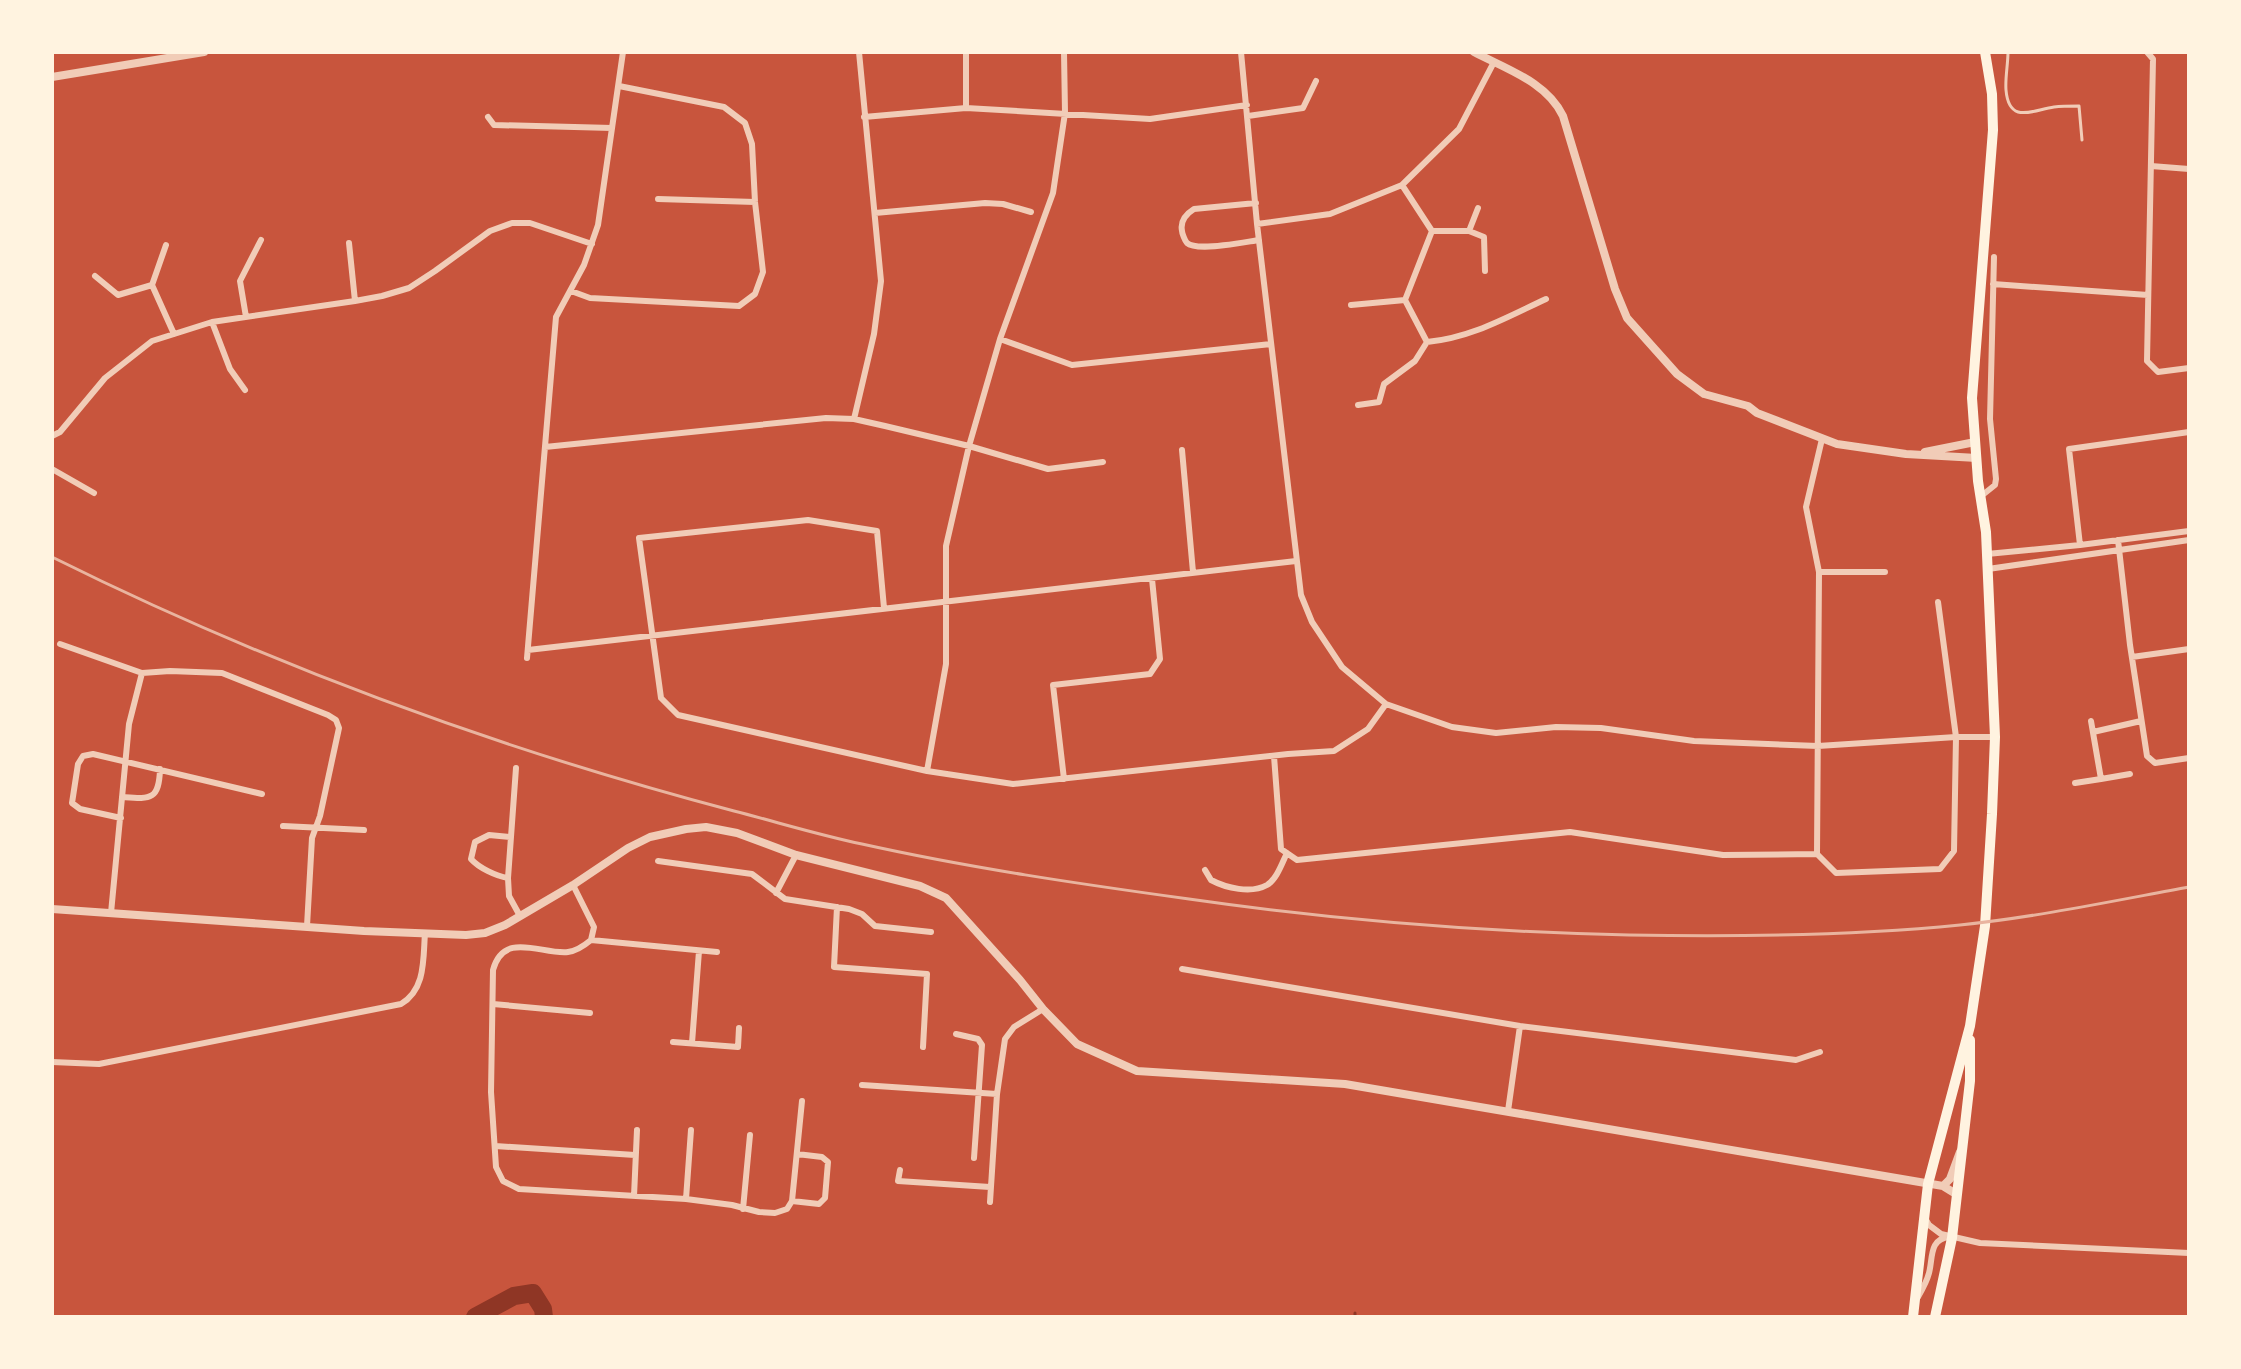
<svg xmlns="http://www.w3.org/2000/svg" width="2241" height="1369" font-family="'Roboto Condensed',sans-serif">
	<rect width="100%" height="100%" fill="#c8553d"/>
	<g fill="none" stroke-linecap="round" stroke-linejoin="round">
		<!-- stream -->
		<path stroke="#8f3625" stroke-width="3" d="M1355,1317v-4"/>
		<!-- river -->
		<path stroke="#8f3625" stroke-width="18" d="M475,1317l39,-21 19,-3 10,16 1,8"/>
		<!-- service -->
		<path stroke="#f1ccb7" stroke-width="3" d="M2008,52c0,12 -3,26 -2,38 3,35 27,20 48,17 8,-1 17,-1 25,-1l3,34"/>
		<!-- minor -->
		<path stroke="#f1ccb7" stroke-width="6" d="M966,52v56
			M1241,52l16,172 44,371 11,27 30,45 44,37 66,23 44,6 60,-6 45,1 93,13 124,5 138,-9h39
			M2147,52l6,7 -6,302 11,11 31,-4
			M1248,116l55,-8 13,-27
			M488,117l6,8 118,3
			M864,117l102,-9 184,11 97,-14
			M2151,166l38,3
			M1402,185l30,46 -27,69 22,42c44,-4 80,-25 119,-43
			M658,199l97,3
			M1256,203l-62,6c-8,5 -14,12 -12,22 0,2 3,10 5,12 10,9 58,-1 72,-3
			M875,213l110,-10 18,1 28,8
			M1257,224l73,-10 72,-29 57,-56 35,-67
			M1432,231h37l15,6 1,34
			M1469,231l9,-23
			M349,243l6,58
			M166,245l-14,40 22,49
			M95,276l23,19 34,-10
			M1993,284l155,11
			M571,291l19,7 149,8 16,-12 8,-22 -8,-70 -3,-58 -7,-21 -21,-16 -105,-21
			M1351,305l54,-5
			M246,317l-6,-36 21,-41
			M212,322l18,47 15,21
			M1000,339l72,26 199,-21
			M1358,405l21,-3 5,-18 31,-23 12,-19
			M854,419l20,-85 7,-53 -22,-229
			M52,436l8,-4 45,-54 47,-37 60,-19 143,-21 27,-5 27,-8 26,-17 55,-40 22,-8h18l62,21
			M1822,439l-16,68 13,65 -2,282 19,19 104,-4 14,-18 2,-114 -18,-135
			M545,447l281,-29 28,1 31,7 84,20 79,23 55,-7
			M1182,450l11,122
			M52,469l42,24
			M1980,497l15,-12 1,-6 -6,-60 4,-162
			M2118,540l12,105 17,111 8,7 34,-5
			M2080,545l-11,-96 120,-17
			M1987,554l93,-9 109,-14
			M1988,569l201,-29
			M1819,572h66
			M884,608l-7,-77 -69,-11 -169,18 22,160 17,17 249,56 86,13 275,-30 46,-3 34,-22 18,-25
			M60,644l82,29 -13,51 -18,189
			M528,650l768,-89
			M2132,657l57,-8
			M527,658l29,-341 28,-52 14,-40 25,-173
			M142,673l28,-2 52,2 106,42 8,5 3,8 -19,88 -8,22 -5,88
			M2093,732l48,-11
			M1274,756l7,93 16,11 273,-28 153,23 94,-1
			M516,768l-8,110 1,18 11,20
			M927,771l19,-107v-118l23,-100 31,-107 53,-146 12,-80 -1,-61
			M1064,779l-11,-94 97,-11 10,-15 -8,-80
			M2101,779l29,-5
			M2075,783l26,-4 -10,-58
			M122,797c28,2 37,4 38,-28
			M121,818l-41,-9 -8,-6 6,-39 5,-8 10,-2 169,40
			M283,826l81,4
			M658,861l94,13 33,25 64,10 13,5 13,12 56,6
			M1205,870l6,10c15,8 40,14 56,5 10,-6 15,-22 20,-32
			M508,878c-12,-2 -29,-10 -37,-19l4,-17 14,-7 22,2
			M573,885l21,42 -3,13c-6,5 -15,11 -23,12 -26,3 -64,-22 -75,18l-2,122 5,75 7,14 16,8 167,10 46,6 27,7 16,1 12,-4 5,-8 10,-100
			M776,893l20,-38
			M837,907l-3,60 93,7 -4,73
			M591,940l126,12
			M1182,969l338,57 276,34 24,-8
			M493,1004l97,9
			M956,1034l22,5 4,6 -8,113
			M673,1042l65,5 1,-19
			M692,1043l7,-92
			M52,1062l47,2 302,-60c25,-15 22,-45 24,-71
			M862,1085l135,9
			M1508,1111l12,-85
			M495,1146l140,9
			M900,1170l-2,11 92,6
			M634,1196l3,-66
			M686,1199l5,-69
			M792,1201l27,3 6,-6 3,-36 -6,-5 -25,-3
			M990,1202l7,-108 8,-55 9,-12 29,-18
			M743,1209l7,-74
			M1925,1218l4,7 12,9 39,9 209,10
			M1918,1297c4,-7 9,-16 11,-24 4,-15 0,-34 20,-36"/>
		<!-- tertiary -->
		<path stroke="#f1ccb7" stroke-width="8" d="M1474,52c32,17 73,30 89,64l52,173 12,29 50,56 27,20 44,12 9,7 80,31 69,10 71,4
			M52,77l152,-25
			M1925,452l50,-10
			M52,909l312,22 102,4 19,-2 20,-8 68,-40 55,-37 22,-11 36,-8 20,-2 31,6 59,22 124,31 26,12 74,82 23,29 34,35 60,27 208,13 598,102 13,8
			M1943,1186l7,-7 10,-27"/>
		<!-- primary -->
		<path stroke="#fff3e0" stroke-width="10" d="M1913,1317l15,-133 42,-158 15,-100 7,-112 3,-77 -9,-205 -8,-51 -6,-83 21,-268 -1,-36 -7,-42
			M1935,1317l17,-79 18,-157v-41"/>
		<!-- rail -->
		<path stroke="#e9b49f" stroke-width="3" d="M52,557c217,108 447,192 682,254 43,11 85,24 128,33 108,24 218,40 327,55 146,21 293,33 440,36 110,2 221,1 331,-10 77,-8 153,-24 229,-38"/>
	</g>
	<!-- border -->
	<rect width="2241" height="1369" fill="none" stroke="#fff3e0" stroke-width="108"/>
</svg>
